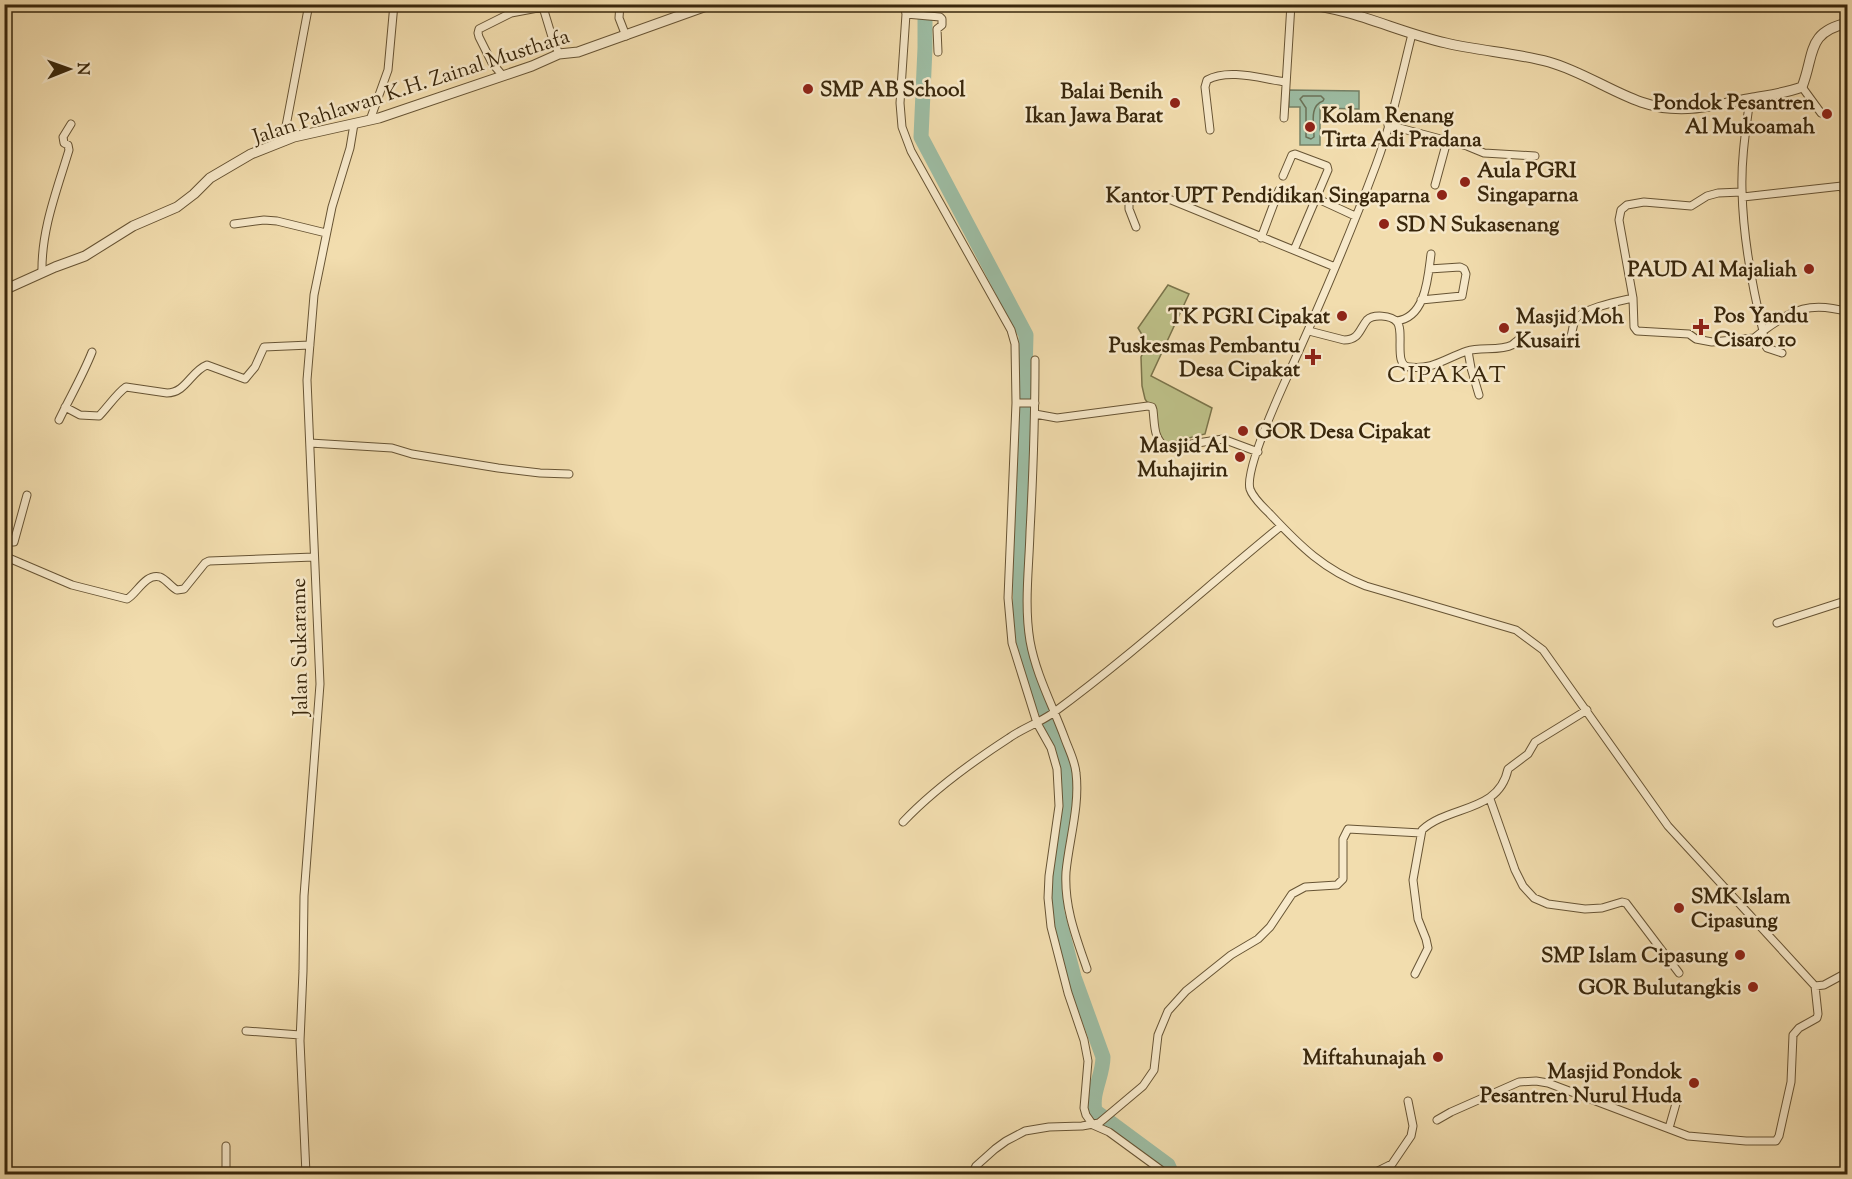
<svg xmlns="http://www.w3.org/2000/svg" width="1852" height="1179" font-family="'Sorts Mill Goudy',serif">
	<rect width="100%" height="100%" fill="#f2ddae"/>
	<filter id="stains"><feTurbulence type="fractalNoise" baseFrequency=".00333" numOctaves="4"/><feColorMatrix values="0 0 0 0 .2 0 0 0 0 .09 0 0 0 0 .02 0 0 0 .5 -.17"/></filter>
	<radialGradient id="worn" r=".72"><stop offset=".6" stop-color="#630" stop-opacity="0"/><stop offset="1" stop-color="#630" stop-opacity=".3"/></radialGradient>
	<!-- green -->
	<path fill="#bdc088" stroke="#7b744a" stroke-width="1.5" d="M1168,285l21,9 -38,82 61,32 -7,26 -44,11 -9,-35 -7,-11 -3,-13 -1,-29 5,-10 -2,-9 -6,-10z"/>
	<!-- water -->
	<path fill="#9dbda4" stroke="#758167" stroke-width="1.5" d="M1289,90l70,1v18l-39,-1v37h-20v-38h-11z"/>
	<g fill="none" stroke-linecap="round" stroke-linejoin="round">
		<!-- shore -->
		<path stroke="#6b7258" stroke-width="1.5" d="M1303,96h18l3,3 -1,2c-14,5 -9,23 -9,36l-3,2 -5,-2v-29l-6,-9z"/>
		<!-- river -->
		<path stroke="#9dbda4" stroke-width="15" d="M925,4v44l-4,89 105,198 -5,191 -1,120 44,112 5,18v20l-13,98 1,18 17,65 29,80c0,19 -12,36 -8,54l73,54 4,9"/>
		<defs>
			<path id="minor" d="M542,4l10,33 7,17
				M620,4l-1,14 7,18
				M904,4l2,10 -6,89 2,24 9,24 100,179 4,14 1,59 -8,195 4,45 25,80 14,25 6,21 2,37 -10,70 -1,22 3,29 17,66 16,47 4,21 -4,47 2,7 7,10 16,7 52,38 2,4
				M906,14l34,3 2,2v6l-5,4 1,23
				M1412,34c-11,44 -20,88 -36,131 -28,75 -60,149 -93,221 -8,18 -38,86 -33,103 3,9 13,18 20,25 30,32 54,56 96,72l150,44 27,20 125,176 147,160 9,-1 24,-13
				M503,76l-11,-13 -13,-26 -1,-4 1,-4 32,-16 32,-6
				M1802,87l19,26
				M1750,98c-4,31 -9,61 -8,92 1,47 10,96 21,141 30,-22 48,-30 85,-19
				M1284,118l7,-114
				M370,120l18,-50 6,-66
				M1388,125l79,21 17,7 51,3
				M1210,130l-5,-43 2,-7c22,-12 55,-1 79,2
				M285,141l1,-15 23,-122
				M1283,176l9,-21 3,-1 32,12 1,4 -34,80
				M1435,185l12,-44
				M1742,192l-24,1 -11,3 -16,10 -47,-4 -17,3 -6,5 -2,10 14,78 1,29 3,4 52,3 7,5 16,3 42,-4 9,-7
				M1743,197l99,-11 6,14
				M1316,198l39,18
				M234,224l30,-4 13,1 49,12
				M1136,227l-7,-18v-7c10,-7 18,-7 30,-7l176,72
				M1261,238l18,-48
				M42,273c-1,-43 15,-83 27,-123l-1,-5 -4,-2 -1,-6 8,-13
				M1421,300l41,-4 4,-22 -2,-5 -4,-2 -31,2
				M1396,321c30,-3 32,-44 35,-67
				M1309,331l35,9c15,0 15,-10 23,-20 6,-6 24,-5 30,2 8,9 -4,44 12,45 24,3 37,-9 58,-16 13,-4 34,0 45,-6 3,-2 5,-5 8,-6 10,-3 17,4 26,5 6,1 13,0 19,0 10,-8 5,-15 11,-25 7,-11 44,-18 57,-21
				M1763,331l1,12 3,5 15,5
				M1468,351l3,17 8,27
				M1035,360c0,57 -2,115 -5,172 -1,36 -6,73 0,109 6,34 23,65 35,98 4,11 10,22 11,34 4,33 -7,67 -10,99 -2,35 10,65 21,97
				M1016,403h19
				M65,407l15,8 19,1c8,-8 18,-23 27,-29l41,6c19,0 24,-22 40,-28l38,14 10,-12 9,-20 46,-2
				M1035,414l22,4 91,-12 4,1 1,3c2,16 0,27 13,38l57,-9 35,13
				M59,420c11,-23 24,-45 33,-68
				M310,443l82,5 20,6 86,14 42,5 29,1
				M4,546l3,-4h7l13,-47
				M4,556l68,29 55,14c10,-5 18,-26 33,-22 6,2 11,10 17,13l7,-1 21,-26 4,-2 105,-4
				M1777,623l71,-23
				M1490,799l25,71 8,16 11,12 14,6 37,5 17,-1 20,-6 4,1 53,70
				M903,822c31,-33 69,-60 106,-84 14,-10 30,-15 44,-25 79,-58 152,-125 228,-187
				M1415,974l13,-26 -2,-9 -8,-20 -5,-39 9,-50c27,-25 77,-17 86,-61l20,-15 7,-12 52,-32
				M246,1031l54,4
				M1437,1120l14,-8 68,-30 17,-1 12,2 140,53 58,5h30l3,-5 12,-54 2,-47 6,-7 18,-10 1,-4 -3,-28
				M1669,1128l8,-28
				M226,1174v-28
				M306,1174l-6,-133 3,-70 1,-75 16,-212 -13,-304 7,-85 18,-88 18,-59 4,-24
				M972,1174l4,-8 19,-17 11,-8 19,-10 24,-4 33,-1 17,-3 44,-37 11,-16 4,-35 10,-24 18,-20 45,-36 27,-16 12,-12 22,-33 13,-7 32,-2 6,-6v-40l5,-10 73,4
				M1376,1174l2,-3 14,-7 19,-28 2,-10 -5,-25"/>
			<path id="tertiary" d="M1301,4c51,4 96,28 145,39 34,8 70,10 103,19 32,9 61,29 92,40 40,14 72,3 112,-4 16,-3 33,-5 49,-11 13,-33 4,-55 46,-64
				M4,290l51,-23 30,-11 48,-30 44,-19 17,-13 16,-16 41,-24 43,-17 85,-19 153,-52 27,-12 19,-2 134,-48"/>
		</defs>
		<!-- minor casing -->
		<use href="#minor" stroke="#675434" stroke-width="9"/>
		<!-- tertiary casing -->
		<use href="#tertiary" stroke="#675434" stroke-width="11"/>
		<!-- minor -->
		<use href="#minor" stroke="#f7e9ca" stroke-width="7"/>
		<!-- tertiary -->
		<use href="#tertiary" stroke="#f7e9ca" stroke-width="9"/>
	</g>
	<!-- markers -->
	<g fill="#8f2418" stroke="#f7e9ca" stroke-width="2">
		<circle cx="808" cy="89" r="6"/>
		<circle cx="1175" cy="103" r="6"/>
		<circle cx="1827" cy="114" r="6"/>
		<circle cx="1310" cy="127" r="6"/>
		<circle cx="1465" cy="182" r="6"/>
		<circle cx="1442" cy="195" r="6"/>
		<circle cx="1384" cy="224" r="6"/>
		<circle cx="1809" cy="269" r="6"/>
		<circle cx="1342" cy="316" r="6"/>
		<path d="M1698 318h6v6h6v6h-6v6h-6v-6h-6v-6h6z"/>
		<circle cx="1504" cy="328" r="6"/>
		<path d="M1310 348h6v6h6v6h-6v6h-6v-6h-6v-6h6z"/>
		<circle cx="1243" cy="431" r="6"/>
		<circle cx="1240" cy="457" r="6"/>
		<circle cx="1679" cy="908" r="6"/>
		<circle cx="1740" cy="955" r="6"/>
		<circle cx="1753" cy="987" r="6"/>
		<circle cx="1438" cy="1057" r="6"/>
		<circle cx="1694" cy="1083" r="6"/>
	</g>
	<g text-anchor="middle" stroke-width="5" stroke-linejoin="round" paint-order="stroke">
		<!-- street labels -->
		<g font-size="21" fill="#39270c" stroke="#f7e9ca">
			<text transform="translate(411 86) rotate(-18)" y="7">Jalan Pahlawan K.H. Zainal Musthafa</text>
			<text transform="translate(299 647) rotate(-91)" y="7">Jalan Sukarame</text>
		</g>
		<!-- poi labels -->
		<g font-size="21" font-weight="bold" fill="#39270c" stroke="#f7e9ca" text-anchor="end">
			<text x="820" y="96" text-anchor="start">SMP AB School</text>
			<text x="1163" y="98">Balai Benih<tspan x="1163" dy="24">Ikan Jawa Barat</tspan></text>
			<text x="1815" y="109">Pondok Pesantren<tspan x="1815" dy="24">Al Mukoamah</tspan></text>
			<text x="1322" y="122" text-anchor="start">Kolam Renang<tspan x="1322" dy="24">Tirta Adi Pradana</tspan></text>
			<text x="1477" y="177" text-anchor="start">Aula PGRI<tspan x="1477" dy="24">Singaparna</tspan></text>
			<text x="1430" y="202">Kantor UPT Pendidikan Singaparna</text>
			<text x="1396" y="231" text-anchor="start">SD N Sukasenang</text>
			<text x="1797" y="276">PAUD Al Majaliah</text>
			<text x="1714" y="322" text-anchor="start">Pos Yandu<tspan x="1714" dy="24">Cisaro 10</tspan></text>
			<text x="1330" y="323">TK PGRI Cipakat</text>
			<text x="1516" y="323" text-anchor="start">Masjid Moh<tspan x="1516" dy="24">Kusairi</tspan></text>
			<text x="1300" y="352">Puskesmas Pembantu<tspan x="1300" dy="24">Desa Cipakat</tspan></text>
			<text x="1255" y="438" text-anchor="start">GOR Desa Cipakat</text>
			<text x="1228" y="452">Masjid Al<tspan x="1228" dy="24">Muhajirin</tspan></text>
			<text x="1691" y="903" text-anchor="start">SMK Islam<tspan x="1691" dy="24">Cipasung</tspan></text>
			<text x="1728" y="962">SMP Islam Cipasung</text>
			<text x="1741" y="994">GOR Bulutangkis</text>
			<text x="1426" y="1064">Miftahunajah</text>
			<text x="1682" y="1078">Masjid Pondok<tspan x="1682" dy="24">Pesantren Nurul Huda</tspan></text>
		</g>
		<!-- quarter labels -->
		<g font-size="24" letter-spacing="1.5" fill="#39270c" stroke="#f7e9ca">
			<text x="1447" y="382">CIPAKAT</text>
		</g>
	</g>
	<!-- margin -->
	<rect width="1852" height="1179" fill="none" stroke="#f2ddae" stroke-width="24"/>
	<rect x="6" y="6" width="1840" height="1167" fill="none" stroke="#39270c" stroke-width="3"/>
	<rect x="12" y="12" width="1828" height="1155" fill="none" stroke="#39270c" stroke-width="1.5"/>
	<!-- north arrow -->
	<g transform="translate(69 69) rotate(89)" stroke="#f7e9ca" stroke-width="4.5" paint-order="stroke">
	<path d="M0-4.5L10 22L0 15L-10 22Z" fill="#39270c"/>
	<text y="-9" font-size="16" font-weight="bold" text-anchor="middle" fill="#39270c">N</text>
	</g>
	<rect width="100%" height="100%" filter="url(#stains)"/>
	<rect width="100%" height="100%" fill="url(#worn)"/>
</svg>
